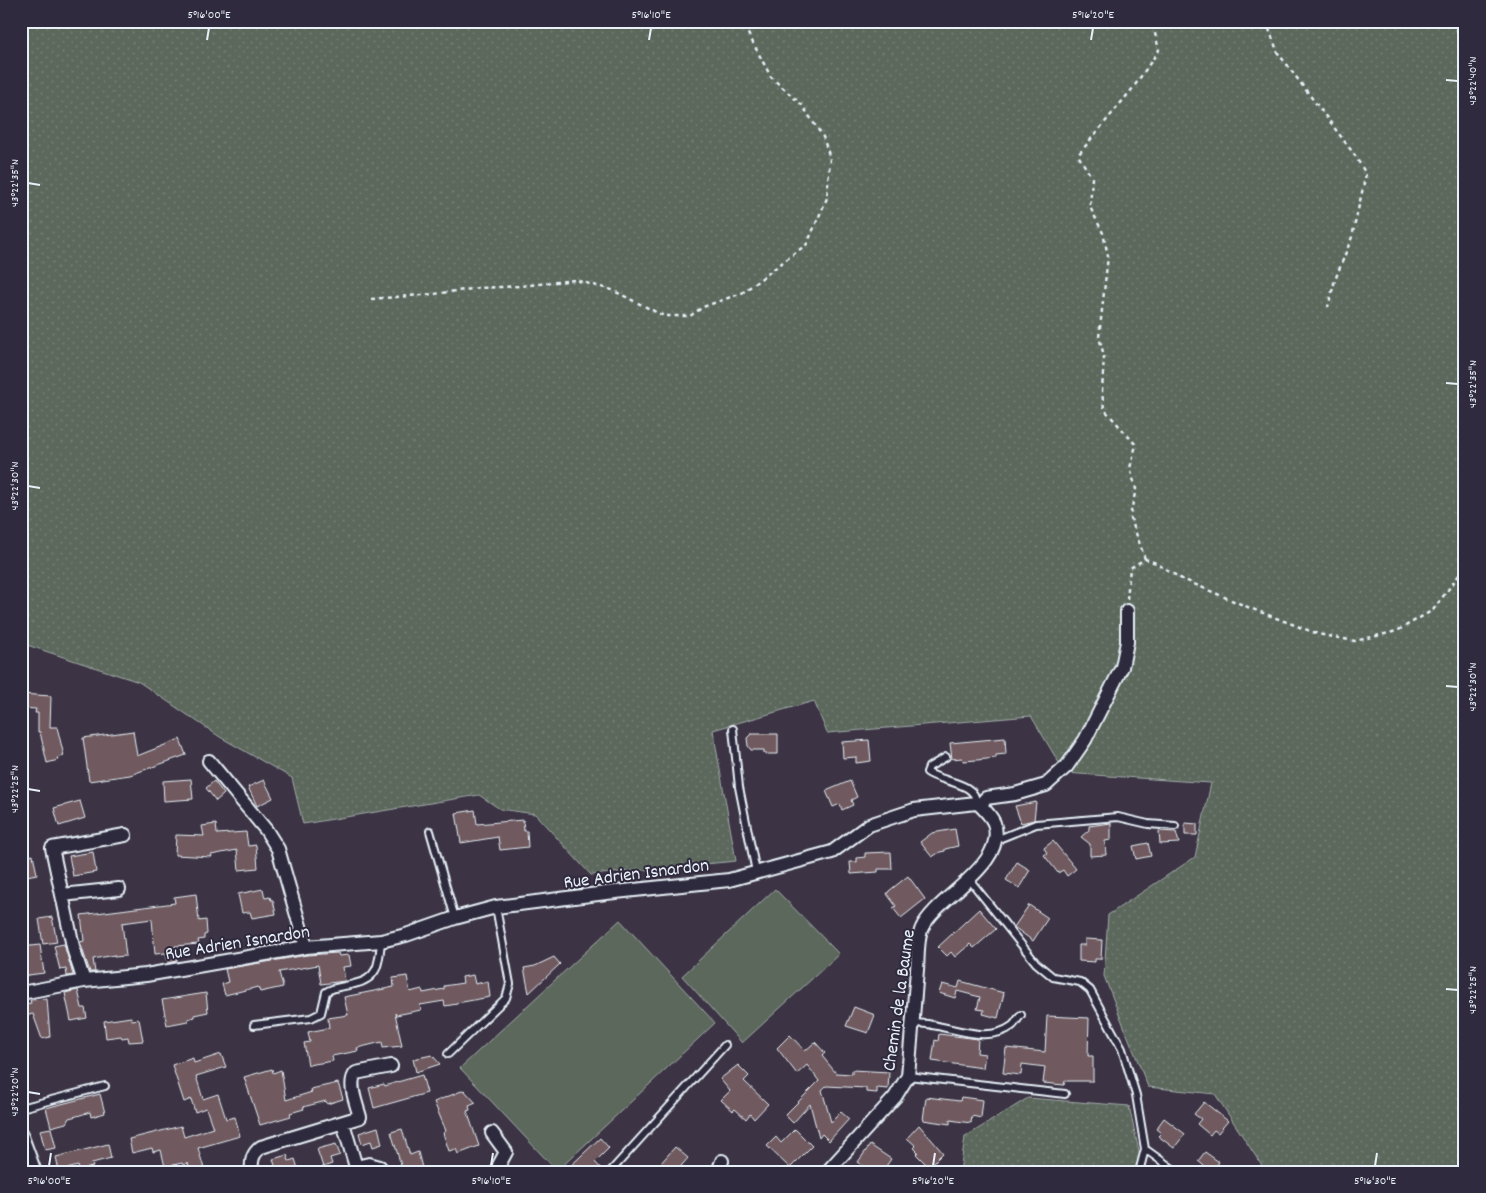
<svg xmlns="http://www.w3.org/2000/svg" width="1486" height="1193" font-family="Dekko,sans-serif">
	<defs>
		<pattern id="grass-dots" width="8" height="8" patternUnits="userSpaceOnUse" patternTransform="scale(1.25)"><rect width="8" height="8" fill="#5c675c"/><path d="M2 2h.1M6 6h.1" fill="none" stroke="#737d74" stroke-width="1.8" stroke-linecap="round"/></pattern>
	</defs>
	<rect width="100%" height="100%" fill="#3c3444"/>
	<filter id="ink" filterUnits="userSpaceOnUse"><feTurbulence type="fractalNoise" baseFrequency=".02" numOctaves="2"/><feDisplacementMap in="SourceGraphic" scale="10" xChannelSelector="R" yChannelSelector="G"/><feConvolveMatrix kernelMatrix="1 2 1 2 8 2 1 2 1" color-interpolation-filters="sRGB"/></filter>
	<g filter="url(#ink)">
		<!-- grass -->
		<path fill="url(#grass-dots)" stroke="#a2acaa" d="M21,21h1444v1151h-199l-51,-78 -67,-7 -44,-111 4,-61 87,-58 16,-74 -146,-10 -34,-57 -204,17 -13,-32 -101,29 23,131 -145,14 -56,-61 -35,-5 -21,-14 -176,29 -11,-46 -72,-41 -81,-55 -118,-39z
			M1028,1098l101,8 11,50 -6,16h-174l5,-35z"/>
		<!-- green -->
		<path fill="#5c675c" stroke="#a2acaa" d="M775,889l64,65 -97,89 -60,-67z
			M620,920l95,103 -158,148 -97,-103z"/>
		<!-- building -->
		<path fill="#705a5e" stroke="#e8f1f8" d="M21,694l30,2 -1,31h7l7,29 -7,2 1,2 -11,3 -7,-31h-2v-19h-3l1,-4 -15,-1z
			M133,731l4,25 43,-17 6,16 -56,20 -41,6 -6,-43z
			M751,734h27v20h-14v-4h-13l-3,-4 -1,-8z
			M1005,738l1,16 -10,1v3l-19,2 -14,1 -1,-3 -10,1 -2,-16z
			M869,740l2,21 -15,2v-6l-13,1 -1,-16z
			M191,779l2,20 -29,2 -1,-20z
			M264,780l9,18 -16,8 -9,-19z
			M214,781l10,13 -8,7 -10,-13z
			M850,781l7,16 -6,3 2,5 -11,5 -2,-6 -7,3 -7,-16z
			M80,801l5,17 -26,8 -5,-18z
			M1036,802l-2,18 -13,3 -6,-17z
			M475,810l2,14 46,-4 1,11h3l1,16 -28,3 -2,-13 -37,6 -5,-30z
			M1111,823v17l-6,1 1,14 -16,1v-12l-9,-7 8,-7v-4z
			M1185,823l12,1v11h-12z
			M216,824l1,10 29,-2 2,14 8,-1 2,23 -19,2 -2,-20 -26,5 1,2 -37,-2 1,-20 28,1 -2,-10z
			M955,829l3,17 -13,3v2l-5,1 -8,5 -12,-15 12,-9z
			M1159,831l17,1 3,11 -19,1z
			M1053,841l23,28 -9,7 -4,-6 -5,3 -14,-18 3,-2 -3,-5z
			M1148,843l3,13 -15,3 -3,-13z
			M93,852l3,20 -23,4 -4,-20z
			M891,852l1,17h-14v3l-27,2 -1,-12h7v-4l8,-1v-4z
			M33,855l4,19 -16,3v-19z
			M1017,862l13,8 -11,18 -13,-8z
			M908,876l17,23 -24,19 -8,-10 3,-2 -9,-12 2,-3z
			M263,889l2,9 5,-1 1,3h2l3,14 -24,4 -2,-6 -8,1 -4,-19z
			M196,894l3,27 7,-1 1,14 -3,1v4l-6,1 1,4 -24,2 2,15 -9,2 -2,-10 -11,1 -3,-35 -30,4 4,33 -12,1v-2l-21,4 2,13h-5l-10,-30 4,-1 -3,-26 94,-12 -1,-6z
			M1029,905l19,13 -15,23 -19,-14z
			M979,909l17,20 -22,19 -4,-4 -15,13 -4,-5 -4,4 -9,-9z
			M52,917l5,25 -14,2 -4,-25z
			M1085,939l17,1 -1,19h-6v3l-16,-1v-16h6z
			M64,944l9,31 -6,1 -1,-7 -6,1 -6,-24z
			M40,945l4,28 -23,3v-29z
			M338,953l1,3 10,-1 2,11 -8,1 2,14 -24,3 -3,-19 -39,7 4,15 -23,5 -2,-5 -33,8 -3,-11 6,-2 -3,-13 82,-14z
			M554,957l6,7 -31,29 -5,-25 11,-2z
			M473,975l2,9 13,-3 2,16 -33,6v1l-12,2 -1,-5 -24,4 1,5 -25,5 -1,-2 7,33 -19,2 -1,-6 -25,6 1,3 -26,5 1,5 -25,4 -4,-22 6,-1 -2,-10 21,-4 -1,-10 20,-3 -4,-18 50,-10 -1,-9 14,-2 3,16 12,-3 1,4 21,-4v-3l19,-3 -1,-6z
			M960,981l44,12 -6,25 -15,-4 1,-4 -7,-1 3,-12 -23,-6 -2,7 -16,-5 3,-9 16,4z
			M78,990l4,18h3l2,10 -16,3 -6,-28z
			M206,993l2,19 -14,3v2l-6,2v2l-21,4 -5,-25z
			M47,999l3,38 -8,2 -9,-25 -12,3v-12l10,-2 -1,-3z
			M854,1007l21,8 -7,18 -22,-7z
			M1047,1016l42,2 -1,38h5v25h-28l-1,4 -21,-2 2,-16 -23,-3 -1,11 -18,-2 3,-25 39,4z
			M131,1017l1,3 7,-1 4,22 -14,1 -1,-5 -6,1 -1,-2 -15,2 -2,-17z
			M939,1034l39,5 -1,14 8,1 -2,14 -51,-7 3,-21 3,1z
			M790,1035l15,16 10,-9 10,11 -3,3 14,17 16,1v-4l37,2 -1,17 -11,-1v5l-11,-1v-4l-40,-2 -4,4 9,32 10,-10 8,7 -20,22 -7,-7 -3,4 -9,-34 -17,19 -8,-8 34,-34 -12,-16 -10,9 -20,-26z
			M221,1054l5,13 -30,9 7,23 15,-5 8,25 9,-2 5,19 -42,12 7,24h-15l-2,-9 -5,2 -1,-2 -17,4 -4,-17 -8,2 -1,-4 -20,5 -3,-14 52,-13 3,11 29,-9 -7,-20 -11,4 -4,-13 -7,3 -12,-37 21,-7 1,5z
			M432,1055l8,9 -24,8 -3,-13z
			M738,1065l11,11 -5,5 24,23 -14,15 -4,-5 -4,5 -11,-10 -2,2 -12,-11 9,-9 -10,-12z
			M272,1069l1,4 8,-3 5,30 26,-8 -1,-3 27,-6 5,16 -16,5 -1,-3 -23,6 1,2 -14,4 1,3 -31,9 -16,-48z
			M422,1075l5,18 -53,15 -5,-20 15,-4 1,2 9,-3z
			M464,1090l12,13 -7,3 1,4 -3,1 12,35 -21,8 -2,-5 -7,2 -6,-18 3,-2 -12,-29z
			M100,1094l5,19 -14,4 -1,-5 -13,4 -8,2 -3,5 -15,4 -5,-19z
			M926,1097l34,4 1,-4 22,3 -2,18 -9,-2 -1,7 -21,-3v4l-27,-4z
			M1204,1102l24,19 -10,12 -4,-3 -4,5 -13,-11 4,-5 -7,-5z
			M1164,1118l21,16 -11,14 -16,-12 3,-3 -5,-4z
			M919,1125l24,28 -14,14 -13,-13 2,-2 -4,-4 2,-2 -9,-8z
			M378,1127l4,17 -9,3 -2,-6 -9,3 -3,-11z
			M51,1128l5,20 -11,2 -5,-20z
			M402,1129l8,26 8,-3 5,20h-20l-12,-40z
			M795,1129l17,17 -22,22 -23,-22 9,-9 5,6z
			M600,1138l9,10 -14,14 9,10h-40z
			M108,1144l3,14 -19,5 1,4 -14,3 -1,-4 -19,5 -3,-14z
			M336,1144l4,11 -10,3 2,6 -9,3 -6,-18z
			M870,1145l21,14 -9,13h-10l-14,-10z
			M675,1147l13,11 -12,14h-23z
			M1205,1152l14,10 -7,10 -14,-11z
			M287,1155l2,6 6,-2 4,13h-22l-4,-13z"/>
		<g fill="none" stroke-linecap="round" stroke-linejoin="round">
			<defs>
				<path id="service" d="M733,729l6,58 17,85
					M946,757l-17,10 -2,5c13,10 50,10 49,31
					M430,831l25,87
					M996,840l40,-16 82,-7 30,7 27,2
					M969,879l67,84 17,14 27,5 10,8 32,59 14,46 9,54 32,23
					M913,1023c7,1 13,0 19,2 25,4 57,18 80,1 3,-2 6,-8 9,-11
					M254,1025l57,-7 10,-5 5,-21c9,-6 17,-5 28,-8 25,-5 25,-22 27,-43
					M448,1054l58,-56 4,-14 -14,-77
					M908,1076l157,18
					M21,1108l84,-22
					M610,1172l115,-127
					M1139,1172l6,-23"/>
				<path id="minor" d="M209,761l57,69 12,19 28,98
					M980,805l6,-7 29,-4 31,-9 21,-19 18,-26 37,-73 5,-25v-31
					M62,895l57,-6
					M84,981l-10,-30 -22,-103 73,-13
					M21,993l63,-12 62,-6 160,-28 75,-6 25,-6 49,-17 41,-11 110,-14 123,-13 103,-28 37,-27 45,-15 62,-7 4,2
					M343,1123l13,44
					M492,1133l14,19 -7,13 -1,7
					M21,1134l14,38
					M252,1172c-1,-11 0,-18 9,-25l99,-30c-3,-12 -13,-34 -4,-44l35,-7
					M357,1172l-1,-5 13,-3 11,3 3,5
					M718,1172l4,-11
					M827,1172l68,-75 13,-21c3,-35 6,-71 9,-106 1,-11 0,-32 5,-42 15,-32 86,-63 72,-105 -3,-7 -9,-13 -14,-18"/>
			</defs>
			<!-- service casing -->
			<use href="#service" stroke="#e8f1f8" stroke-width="10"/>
			<!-- minor casing -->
			<use href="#minor" stroke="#e8f1f8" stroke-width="16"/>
			<!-- path -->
			<path stroke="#e8f1f8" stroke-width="2.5" stroke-dasharray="4 4" stroke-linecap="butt" d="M1266,21l12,32 76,101 12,20 -14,63 -17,43 -7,27
				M1455,21l7,27 3,3
				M371,299l63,-5 45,-6 42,-2 54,-6 37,10 52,26h26l13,-9 39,-14 65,-49 20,-46 3,-40 -7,-21 -21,-32 -31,-28 -27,-51 -1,-5
				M1145,559l-15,-43 6,-27 -6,-21 6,-23 -32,-36 -2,-17 2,-36 -5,-19 9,-81 -5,-23 -13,-26 2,-29 -14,-23 55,-67 26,-38 -7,-29
				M1127,599l3,-31 15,-9 11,4 24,15 70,30 68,26 37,7 42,-10 36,-21 32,-43"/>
			<!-- service -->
			<use href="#service" stroke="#2f2a3d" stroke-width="6"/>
			<!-- minor -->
			<use href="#minor" stroke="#2f2a3d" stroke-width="12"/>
		</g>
	</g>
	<!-- ticks -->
	<path fill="none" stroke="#e8f1f8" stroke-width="2" d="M207,40l2,-12M649,40l2,-12M1091,40l2,-12M1446,80l12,1M28,183l12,2M1446,383l12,1M28,486l12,2M1446,686l12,1M28,789l12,2M1446,989l12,1M28,1092l12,2M49,1166l2,-13M491,1166l2,-13M933,1166l2,-13M1375,1166l2,-13"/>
	<g text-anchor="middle" stroke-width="4" stroke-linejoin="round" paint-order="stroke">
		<!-- street labels -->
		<g font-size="19" fill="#e8f1f8" stroke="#2f2a3d">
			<text transform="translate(636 872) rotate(-7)" y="7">Rue Adrien Isnardon</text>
			<text transform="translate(237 941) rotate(-9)" y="7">Rue Adrien Isnardon</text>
			<text transform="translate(897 1000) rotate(-82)" y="7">Chemin de la Baume</text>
		</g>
	</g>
	<!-- margin -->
	<rect width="1486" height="1193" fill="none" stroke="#2f2a3d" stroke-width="55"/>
	<rect x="28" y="28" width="1430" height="1138" fill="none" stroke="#e8f1f8" stroke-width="2"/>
	<g font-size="12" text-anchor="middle" fill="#e8f1f8">
		<text x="209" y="18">5°16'00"E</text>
		<text x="651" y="18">5°16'10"E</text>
		<text x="1093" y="18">5°16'20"E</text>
		<text transform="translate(1472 81) rotate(-90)" y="4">43°22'40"N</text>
		<text transform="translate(14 183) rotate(-90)" y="4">43°22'35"N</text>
		<text transform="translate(1472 384) rotate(-90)" y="4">43°22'35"N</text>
		<text transform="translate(14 486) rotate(-90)" y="4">43°22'30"N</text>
		<text transform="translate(1472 687) rotate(-90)" y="4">43°22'30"N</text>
		<text transform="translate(14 789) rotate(-90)" y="4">43°22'25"N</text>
		<text transform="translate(1472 990) rotate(-90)" y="4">43°22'25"N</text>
		<text transform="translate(14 1092) rotate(-90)" y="4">43°22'20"N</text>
		<text x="49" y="1184">5°16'00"E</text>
		<text x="491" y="1184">5°16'10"E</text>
		<text x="933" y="1184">5°16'20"E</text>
		<text x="1375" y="1184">5°16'30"E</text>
	</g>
</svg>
